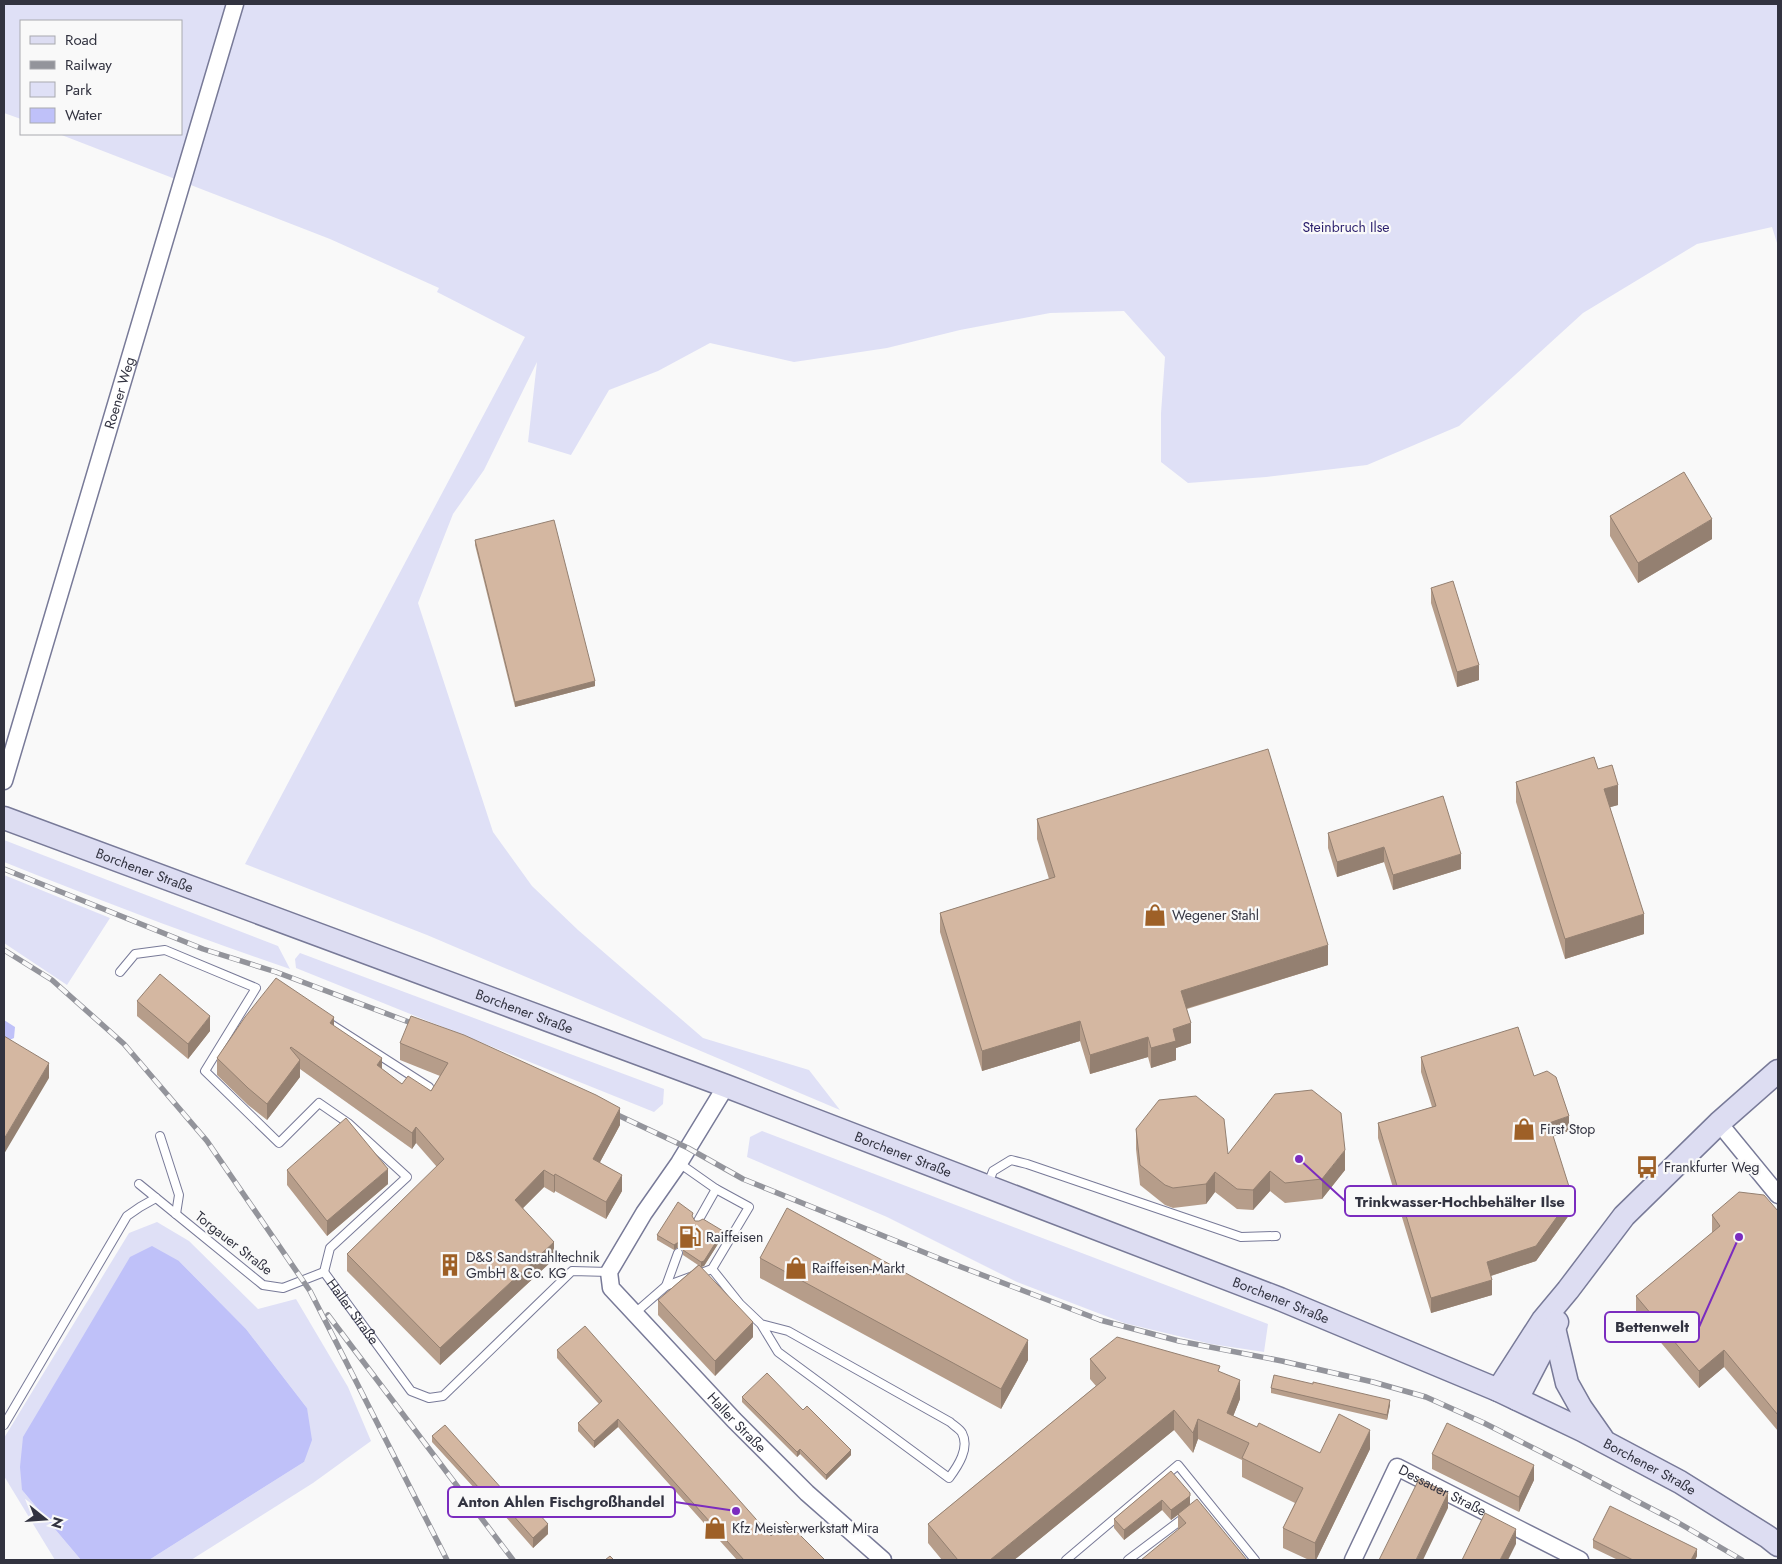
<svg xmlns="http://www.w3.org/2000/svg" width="1782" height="1564" font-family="Jost,sans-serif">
	<rect width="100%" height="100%" fill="#f9f9f9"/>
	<!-- green -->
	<path fill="#dfe0f6" d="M4,4h1774v242l-6,-19 -75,17 -114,69 -124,113 -92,39 -101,12 -78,6 -27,-21v-49l4,-56 -41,-46 -74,2 -90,17 -73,18 -93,14 -84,-19 -52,28 -49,19 -38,65 -43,-13 9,-80 -53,108 -31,44 -35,89 75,229 39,54 46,44 125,108 106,32 31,40 -413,-175 -182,-71 280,-527 -88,-45 2,-4 -109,-49 -271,-105h122v-113h-160v98l-17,-6z
		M4,840l274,106 12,23c-97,-33 -191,-69 -286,-107z
		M4,875l106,43 -43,67 -63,-42z
		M300,953l364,136 -1,15 -9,8 -358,-144 -1,-9z
		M762,1131l506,193 -4,28 -53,-8 -87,-21 -107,-41 -130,-65 -140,-60 3,-20z
		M157,1222l32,19 69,68 38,-10 52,88 23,54 -58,42 -122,77h-42l155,-98 3,-54 -61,-79 -67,-68 -157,229 59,70h-26l-51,-84v-38l125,-205z"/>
	<!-- water -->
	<path fill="#bfc1f9" d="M4,1020l11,7 -1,11 -9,4 -1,-1z
		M152,1246l27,15 67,68 61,79 5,32 -8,22 -155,98h-68l-59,-70 -2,-23 3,-30 107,-180z"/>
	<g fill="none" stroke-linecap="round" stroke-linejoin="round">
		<defs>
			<g id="lane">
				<path d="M120,972l15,-18 30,-4 91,38 -51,83 74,72 40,-40 29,20 59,54 -77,71 -6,24"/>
				<path d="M326,1021l103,66"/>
				<path d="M160,1136l19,59 -3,19"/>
				<path d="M139,1184l124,101 20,3 41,-16"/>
				<path d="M988,1184l5,-13 18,-11 16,4 214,73 35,-1"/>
				<path d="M698,1221l18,-32"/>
				<path d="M712,1269l28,35 21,20 27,7 162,91c3,3 10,7 12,11 8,15 -4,33 -13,45l-171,-126 -17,-28"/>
				<path id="s1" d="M324,1272l87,119 18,7 14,-2 129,-125 37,1"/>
				<path d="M666,1286l46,-17 37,-62 -33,-18 -37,-26"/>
				<path d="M635,1313l31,-27 12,-33"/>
				<path d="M4,1425l123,-209 13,-9 16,-9"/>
				<path d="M1066,1560l112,-95 77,95"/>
				<path d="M1128,1560l57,-43"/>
			</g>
			<g id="street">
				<path id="s2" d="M4,781l231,-777"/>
				<path id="s3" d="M726,1086l-47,77 -35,50 -35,59 2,16 123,132 73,73 76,67"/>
				<path d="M1719,1123l59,72"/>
				<path id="s4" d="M1353,1560l44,-93 183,93"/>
			</g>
			<g id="secondary">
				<path id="s5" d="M4,818l722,268 554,213 218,91 84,40 98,52 88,55 10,8"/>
				<path d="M1554,1328l13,55 14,25 21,30"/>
				<path d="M1498,1390l45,-70 25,-30 56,-74 95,-93 59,-52"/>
				<path d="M1517,1399l40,-77"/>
			</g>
		</defs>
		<!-- lane casing -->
		<use href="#lane" stroke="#787a98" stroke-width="10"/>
		<!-- street casing -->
		<use href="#street" stroke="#787a98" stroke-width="19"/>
		<!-- secondary casing -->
		<use href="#secondary" stroke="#787a98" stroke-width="25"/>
		<!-- lane -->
		<use href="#lane" stroke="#fff" stroke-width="8"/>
		<!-- street -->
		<use href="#street" stroke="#fff" stroke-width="16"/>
		<!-- secondary -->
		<use href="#secondary" stroke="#ddddf2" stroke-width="22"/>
		<defs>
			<path id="rail" d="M4,869l199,80 73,23 146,55
				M4,950l48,30 72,64 83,97 103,150 137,269
				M607,1110l81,38 55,31 200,81 157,60 79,21 103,20 91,21 53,15 58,26 95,48 98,51 65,38
				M328,1315l185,245"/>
		</defs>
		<!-- rail casing -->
		<use href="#rail" stroke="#93949b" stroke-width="5.5"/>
		<!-- rail -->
		<use href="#rail" stroke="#f9f9f9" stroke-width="4" stroke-dasharray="11" stroke-linecap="butt"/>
	</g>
	<!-- wall -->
	<path fill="#b69d8a" d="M1610,516l102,23 -74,44 -28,-47z
		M475,540l120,146 -80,21 -40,-162z
		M1431,588l48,92 -22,7 -26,-84z
		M1598,769l20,36 -8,2 34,127 -79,25 -49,-157v-20z
		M1037,819l291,146 -141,44 4,34 -15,5v12l-25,8 -3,-11 -58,17 -10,-33 -98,30 -42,-139v-19l109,-34 -12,-40z
		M1328,833l133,36 -68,21 -9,-28 -47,15 -9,-29z
		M137,1001l73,30 -22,28 -51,-43z
		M334,1026l48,43 20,15 29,7 9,-15 -40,-16v-17l220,82 -20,37 22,29 -16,28 -51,-28 -1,2 -10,-6 -21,21 31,51 -114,106 -93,-94v-17l90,-87 -21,-24 -4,6 -112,-80v8l-33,43 -19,-15 -31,-30v-17z
		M1421,1057l113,19 35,55 -16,5 19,75 -36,50 -45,15 1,19 -61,18 -53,-175v-15l54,-16 -11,-35z
		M1136,1129l92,25 117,16 -23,29 -37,4 -15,-12 -17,19 -16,-1 -22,-17 -9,12 -33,4 -8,-3 -25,-20 -4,-36z
		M287,1170l101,14 -61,52 -40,-51z
		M1778,1211v220l-54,-64 -25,21 -63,-75v-17l76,-63v-18z
		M693,1218l2,3 28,15 -19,30 -3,1 -2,-2 54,72 -38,39 -57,-61v-15l40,-35 -15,-10v-4l-3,-3h-3l-3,2 -17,-10v-5z
		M760,1258l268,102 -27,49 -241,-131z
		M557,1350l214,186 54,24h-88l-119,-133 -24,21 -16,-17v-8l21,-19 -42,-46z
		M1090,1359l130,13 20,27 -7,17 24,11 63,26 50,-4 -54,111h-7l-26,-12v-20l12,-25 -53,-26v-17l-44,-21 -5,14 -19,-23 -160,130h-72l-14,-17v-19l168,-138 -6,-7z
		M1313,1384l77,21 -3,15 -116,-27v-5z
		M742,1397l61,13 48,45 -25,25 -26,-26 -3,3 -55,-55z
		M432,1436l79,63 37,35 -15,14 -29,-33v-4l-5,4 -67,-73z
		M1432,1454l102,26 -15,32 -87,-43z
		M1171,1471l19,33 57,56 -69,-31v-14l-7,5 -9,-10 -38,30 -10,-12v-9z
		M1593,1540l104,16 -2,4h-77l-25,-12z"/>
	<!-- shaded-wall -->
	<path fill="#948071" d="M1712,519v20l-74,44v-20z
		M1479,665v15l-22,7v-15z
		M595,681v5l-80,21v-5z
		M1618,785v20l-14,4v-20z
		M1384,847v15l-47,15v-15z
		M1461,854v15l-68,21v-15z
		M1644,914v20l-79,25v-20z
		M1328,945v20l-147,45v-19z
		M210,1016v15l-22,28v-15z
		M334,1017v17l-4,-11z
		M1080,1021v20l-98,30v-20z
		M1191,1023v20l-15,5v12l-25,8v-20l22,-19z
		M1148,1037v20l-58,17v-19z
		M382,1058v17l-5,-10z
		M300,1060v17l-33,43v-16z
		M49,1063v15l-45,76v-15z
		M620,1108v17l-27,50v-16z
		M1569,1116v15l-20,7v-15z
		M416,1127v16l-4,6v-16z
		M1345,1150v20l-23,29v-20z
		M388,1169v15l-61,52v-15z
		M544,1170v17l-29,29v-16z
		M1270,1171v20l-17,19v-20z
		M1215,1172v20l-9,12v-20z
		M555,1174v17l-1,2v-17z
		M622,1175v16l-16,28v-17z
		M1572,1196v15l-36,50 -49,16v-15z
		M723,1231v5l-19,30 -3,1v-5z
		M554,1242v17l-114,106v-17z
		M677,1243v5l-3,2v-5z
		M1492,1280v15l-61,18v-15z
		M753,1322v15l-38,39v-15z
		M1028,1340v20l-27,49v-20z
		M1724,1350v17l-25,21v-17z
		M1240,1380v19l-13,33v-19z
		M1390,1400v5l-3,15v-5z
		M1174,1410v20l-160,130h-24z
		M618,1419v8l-24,21v-7z
		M1198,1419v20l-5,14v-20z
		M1370,1430v19l-54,111h-1v-17z
		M800,1449v5l-3,3v-5z
		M851,1450v5l-25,25v-5z
		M1534,1465v15l-15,32v-15z
		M1190,1493v12l-19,15v-10z
		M1448,1493v15l-25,52h-7z
		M1162,1500v10l-38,30v-10z
		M504,1506v5l-5,4v-5z
		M548,1524v10l-15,14v-10z
		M1516,1529v15l-8,16h-8z
		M1697,1549v7l-2,4h-4z"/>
	<!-- building -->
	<path fill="#d4b7a1" stroke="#948071" d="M1684,472l28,47 -74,44 -28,-47z
		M554,520l41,161 -80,21 -40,-162z
		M1453,581l26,84 -22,7 -26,-84z
		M1268,749l60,196 -147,46 10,32 -18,6 3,12 -25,7 -3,-11 -58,18 -10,-34 -98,30 -42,-138 115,-36 -18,-58z
		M1594,757l4,12 14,-4 6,20 -14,4 40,125 -79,25 -49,-157z
		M1443,796l18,58 -68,21 -9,-28 -47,15 -9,-29z
		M160,974l50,42 -22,28 -51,-43z
		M276,978l58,39 -4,6 52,35 -5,7 25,19 6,-8 23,15 17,-28 -48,-20 11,-27 53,19 132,60 24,13 -27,51 29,16 -16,27 -51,-28 -1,2 -10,-6 -29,30 39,42 -114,106 -93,-94 97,-95 -28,-32 -4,6 -121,-86 -1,1 10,12 -33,44 -19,-16 -31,-30 28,-41z
		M1518,1027l16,49 13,-5 9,6 13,39 -20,7 23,73 -36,50 -49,16 5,18 -61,18 -53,-175 58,-17 -15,-49z
		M4,1036l45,27 -45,76z
		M1312,1090l29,23 4,37 -23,29 -37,4 -15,-12 -17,19 -16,-1 -22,-17 -9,12 -33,4 -8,-3 -25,-20 -4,-36 23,-29 37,-4 28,23 4,35 47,-60z
		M346,1118l42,51 -61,52 -40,-51z
		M1739,1192l25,3 14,16v204l-54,-65 -25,21 -63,-75 84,-70 -8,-11z
		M678,1202l15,11 -1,3 3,5h4l4,-2 20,12 -19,30 -3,1 -18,-12v-4l-3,-3h-3l-3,2 -17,-10z
		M787,1208l241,132 -27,49 -241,-131z
		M699,1265l54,57 -38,39 -57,-61z
		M585,1326l186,210 15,-15 39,39h-81l-126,-141 -24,22 -16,-18 24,-22 -45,-51z
		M1117,1337l103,29 -2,5 22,9 -13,33 30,14 2,-4 61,30 19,-39 31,16 -55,113 -32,-15 20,-40 -61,-30 7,-15 -51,-24 -5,14 -19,-23 -184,150h-32l-30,-36 178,-146 -16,-19z
		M767,1373l36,37 4,-4 44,44 -25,25 -26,-26 -3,3 -55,-55z
		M1274,1375l39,9v-2l77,18 -3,15 -116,-27z
		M1447,1423l87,42 -15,32 -87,-43z
		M445,1425l66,74 -12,11 -67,-74z
		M1171,1471l19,22v3l-19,14 -9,-10 -38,30 -10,-11z
		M1419,1479l29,14 -32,67h-37z
		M519,1492l29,32 -15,14 -29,-33z
		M1197,1499l50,61h-106l45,-37 -8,-9z
		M1610,1506l87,43 -6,11h-58l-40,-20z
		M1485,1513l31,16 -16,31h-38z
		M610,1556l4,4h-9z"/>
	<!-- icons -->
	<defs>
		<symbol id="shop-bare" viewBox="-9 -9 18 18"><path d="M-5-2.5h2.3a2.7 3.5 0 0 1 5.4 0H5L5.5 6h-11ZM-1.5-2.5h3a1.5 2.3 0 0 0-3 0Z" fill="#9e6027" stroke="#f9f9f9" stroke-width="2.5" paint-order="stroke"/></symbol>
		<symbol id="bus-bare" viewBox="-9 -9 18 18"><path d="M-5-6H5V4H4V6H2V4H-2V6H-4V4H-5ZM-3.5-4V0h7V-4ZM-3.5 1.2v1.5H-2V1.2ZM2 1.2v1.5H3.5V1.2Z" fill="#9e6027" stroke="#f9f9f9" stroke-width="2.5" paint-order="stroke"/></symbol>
		<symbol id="fuel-bare" viewBox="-9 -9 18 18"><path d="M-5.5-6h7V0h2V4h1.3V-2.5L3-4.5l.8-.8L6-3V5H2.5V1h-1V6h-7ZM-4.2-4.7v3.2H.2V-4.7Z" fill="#9e6027" stroke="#f9f9f9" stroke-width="2.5" paint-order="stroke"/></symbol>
		<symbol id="building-bare" viewBox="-9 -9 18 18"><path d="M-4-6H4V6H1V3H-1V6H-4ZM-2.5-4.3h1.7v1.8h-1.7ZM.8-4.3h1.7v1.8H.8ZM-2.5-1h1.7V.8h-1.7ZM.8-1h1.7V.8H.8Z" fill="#9e6027" stroke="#f9f9f9" stroke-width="2.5" paint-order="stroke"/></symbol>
	</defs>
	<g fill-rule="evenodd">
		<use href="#shop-bare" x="1139" y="899" width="32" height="32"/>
		<use href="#shop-bare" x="1508" y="1113" width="32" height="32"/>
		<use href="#bus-bare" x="1631" y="1151" width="32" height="32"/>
		<use href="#fuel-bare" x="674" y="1221" width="32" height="32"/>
		<use href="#building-bare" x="434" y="1249" width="32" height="32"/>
		<use href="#shop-bare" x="780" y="1252" width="32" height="32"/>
		<use href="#shop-bare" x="699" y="1512" width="32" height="32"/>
	</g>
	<g text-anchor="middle" stroke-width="4.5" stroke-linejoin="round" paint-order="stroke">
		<!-- park labels -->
		<g font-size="14" fill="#2a1e6b" stroke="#f9f9f9">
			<text x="1346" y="232">Steinbruch Ilse</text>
		</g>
		<!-- street labels -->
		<g font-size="14" fill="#323340" stroke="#f9f9f9">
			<text dy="5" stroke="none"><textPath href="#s2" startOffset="405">Roener Weg</textPath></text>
			<text dy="5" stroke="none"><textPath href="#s5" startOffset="150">Borchener Straße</textPath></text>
			<text dy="5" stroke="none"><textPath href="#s5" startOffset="555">Borchener Straße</textPath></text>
			<text dy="5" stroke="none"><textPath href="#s5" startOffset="960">Borchener Straße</textPath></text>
			<text transform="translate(234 1243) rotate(38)" y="5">Torgauer Straße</text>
			<text dy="5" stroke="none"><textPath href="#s5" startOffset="1365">Borchener Straße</textPath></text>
			<text dy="5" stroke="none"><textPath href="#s1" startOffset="49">Haller Straße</textPath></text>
			<text dy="5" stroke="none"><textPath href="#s3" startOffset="420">Haller Straße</textPath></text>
			<text dy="5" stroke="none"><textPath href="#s5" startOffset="1770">Borchener Straße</textPath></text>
			<text dy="5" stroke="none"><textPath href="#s4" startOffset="154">Dessauer Straße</textPath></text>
		</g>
		<!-- poi labels -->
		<g font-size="14" fill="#323340" stroke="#f9f9f9" text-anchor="start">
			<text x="1172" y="920">Wegener Stahl</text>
			<text x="1540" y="1134">First Stop</text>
			<text x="1664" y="1172">Frankfurter Weg</text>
			<text x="706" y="1242">Raiffeisen</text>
			<text x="466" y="1262">D&amp;S Sandstrahltechnik<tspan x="466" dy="16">GmbH &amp; Co. KG</tspan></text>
			<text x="812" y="1273">Raiffeisen-Markt</text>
			<text x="732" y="1533">Kfz Meisterwerkstatt Mira</text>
		</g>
	</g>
	<!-- callouts -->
	<path fill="none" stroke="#7b2cbf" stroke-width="2" d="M1299 1159L1345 1201M1739 1237L1699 1327M736 1511L675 1502"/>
	<g fill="#7b2cbf" stroke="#f9f9f9" stroke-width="2">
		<circle cx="1299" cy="1159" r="5"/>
		<circle cx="1739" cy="1237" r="5"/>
		<circle cx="736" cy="1511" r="5"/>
	</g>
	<g fill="#f9f9f9" stroke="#7b2cbf" stroke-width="2">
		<rect x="1345" y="1186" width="230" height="30" rx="5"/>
		<rect x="1605" y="1312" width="94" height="30" rx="5"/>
		<rect x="448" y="1487" width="227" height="30" rx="5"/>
	</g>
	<g font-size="15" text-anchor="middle" font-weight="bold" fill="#323340">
		<text x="1460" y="1207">Trinkwasser-Hochbehälter Ilse</text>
		<text x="1652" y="1332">Bettenwelt</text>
		<text x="561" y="1507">Anton Ahlen Fischgroßhandel</text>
	</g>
	<!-- border -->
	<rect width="1782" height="1564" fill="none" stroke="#323340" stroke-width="10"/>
	<!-- legend -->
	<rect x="20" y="20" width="162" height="115" fill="#f9f9f9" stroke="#a9aaaf"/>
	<rect x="30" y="36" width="25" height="8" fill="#ddddf2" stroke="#a9aaaf"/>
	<text x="65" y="45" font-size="15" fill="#323340">Road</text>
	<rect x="30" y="61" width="25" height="8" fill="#93949b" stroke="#a9aaaf"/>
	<text x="65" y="70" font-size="15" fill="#323340">Railway</text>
	<rect x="30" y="82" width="25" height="15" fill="#dfe0f6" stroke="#a9aaaf"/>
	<text x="65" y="95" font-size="15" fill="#323340">Park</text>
	<rect x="30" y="108" width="25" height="15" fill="#bfc1f9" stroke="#a9aaaf"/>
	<text x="65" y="120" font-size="15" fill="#323340">Water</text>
	<!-- north arrow -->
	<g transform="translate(45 1519) rotate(107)" stroke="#f9f9f9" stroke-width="4" paint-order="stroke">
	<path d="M0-4L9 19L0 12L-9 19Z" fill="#323340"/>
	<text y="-8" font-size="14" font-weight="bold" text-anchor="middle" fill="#323340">N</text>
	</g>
</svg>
